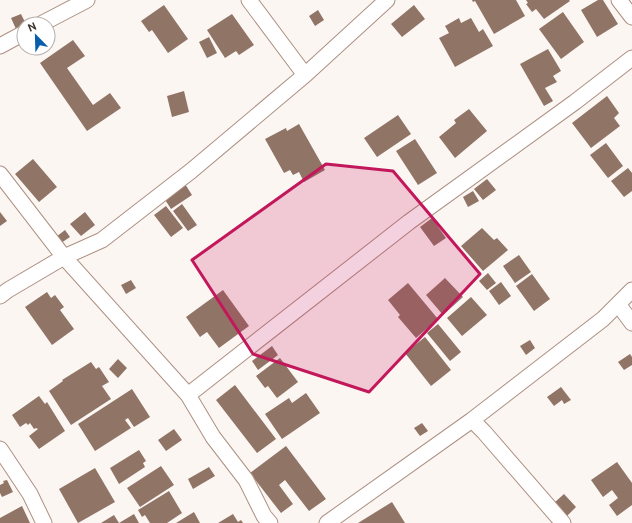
<svg xmlns="http://www.w3.org/2000/svg" width="632" height="523" font-family="Ubuntu,sans-serif">
	<rect width="100%" height="100%" fill="#fcf6f3"/>
	<!-- building -->
	<path fill="#907466" d="M472,0h44l9,16 -31,18 -19,-33 -2,1z
		M526,0h43l1,1 -26,18 -8,-10 -4,3 -6,-8 2,-1z
		M598,0h5l15,24 -21,13 -16,-27z
		M164,5l24,34 -20,14 -16,-23 -3,2 -8,-11z
		M414,5l11,14 -23,18 -11,-13z
		M318,10l6,10 -9,6 -6,-10z
		M563,12l21,30 -23,17 -22,-30z
		M21,14l5,10 -10,5 -5,-11z
		M232,14l22,31 -15,10 -3,-4 -11,7 -18,-28z
		M459,18l2,5 10,-5 8,14 4,-3 10,17 -38,21 -16,-29 10,-5 -4,-7z
		M209,37l8,16 -10,5 -8,-16z
		M73,40l12,16 -18,12 26,37 17,-12 11,15 -34,23 -47,-68z
		M548,49l13,22 -8,5 4,6 -12,6 8,13 -9,5 -24,-42z
		M184,91l5,21 -17,5 -5,-21z
		M607,96l12,17 -5,5 6,8 -29,22 -19,-25z
		M469,109l18,22 -32,27 -16,-21 17,-14 -2,-3z
		M398,115l13,19 -34,23 -13,-19z
		M299,124l26,46 -21,12 -5,-10 -6,3 -3,-5 -6,3 -19,-34 21,-11 1,3z
		M415,139l22,34 -19,12 -22,-34z
		M606,143l17,23 -15,12 -18,-23z
		M33,159l24,28 -18,15 -24,-28z
		M628,168l4,5v18l-8,6 -13,-16z
		M487,179l9,11 -13,10 -9,-11z
		M185,184l7,11 -21,14 -7,-11z
		M473,191l6,10 -11,6 -5,-10z
		M182,204l15,21 -9,6 -15,-20z
		M166,206l17,22 -12,9 -17,-22z
		M0,212l7,9 -7,5z
		M85,212l10,13 -14,11 -11,-12z
		M432,218l14,20 -12,8 -14,-19z
		M482,228l12,12 3,-2 11,12 -25,21 -22,-25z
		M65,230l5,7 -9,6 -5,-6z
		M519,255l12,17 -16,11 -12,-17z
		M488,273l8,10 -9,7 -8,-9z
		M532,274l18,25 -16,12 -18,-25z
		M445,278l18,19 -20,18 -17,-20z
		M131,280l5,8 -10,6 -5,-9z
		M501,282l10,14 -12,9 -10,-14z
		M408,283l30,36 -22,19 -18,-21 2,-2 -12,-15z
		M223,290l26,36 -30,22 -12,-16 -7,5 -14,-20z
		M47,292l4,6 4,-3 9,12 -4,3 14,19 -22,16 -27,-38z
		M471,297l16,18 -25,21 -15,-18z
		M438,324l23,28 -11,9 -23,-28z
		M425,337l26,33 -20,16 -26,-33z
		M530,340l5,8 -9,7 -6,-9z
		M272,346l6,9 -20,15 -6,-9z
		M630,354l2,3v8l-8,5 -6,-8z
		M280,358l18,24 -21,16 -9,-12 -3,2 -9,-12z
		M118,359l9,9 -9,10 -9,-9z
		M91,362l5,7 3,-2 10,15 -7,4 9,13 -40,26 -22,-34 14,-10 -1,-1z
		M235,385l41,54 -19,14 -41,-53z
		M561,387l10,13 -7,4 -2,-4 -8,6 -7,-9z
		M132,389l18,28 -16,10 -6,-9 -3,2 6,8 -36,23 -17,-27z
		M306,393l14,20 -38,26 -17,-25 24,-16 3,5z
		M39,396l6,8 2,-2 18,29 -26,18 -10,-13 9,-7 -2,-1 -2,1 -4,-6 -2,2 -2,-2 -6,4 -8,-12z
		M422,423l6,8 -8,5 -6,-8z
		M174,429l8,11 -16,11 -8,-11z
		M286,446l40,53 -17,12 -24,-31 -6,5 14,19 -12,9 -31,-40z
		M139,450l7,11 -3,2 2,4 -26,17 -9,-16z
		M617,462l15,21v22l-15,11 -8,-11 9,-7 -6,-8 -9,7 -12,-17z
		M161,466l13,19 -34,22 -13,-19z
		M209,467l6,9 -22,13 -5,-10z
		M95,468l20,34 -37,21 -19,-34z
		M7,480l6,12 -11,5 -2,-4v-8l4,-2 -1,-2z
		M169,491l13,22 -15,10h-17l-5,-8 -3,2 -4,-7z
		M564,494l12,13 -9,9 -13,-13z
		M392,502l13,21h-47z
		M22,506l8,17h-30v-5z
		M194,512l6,11h-24z
		M134,514l5,9h-38l13,-8 5,8z
		M233,514l5,8 3,-2 2,3h-25z"/>
	<g fill="none" stroke-linecap="round" stroke-linejoin="round">
		<defs>
			<path id="street" d="M249,0l56,75
				M619,0l13,17
				M41,24l46,-24
				M0,46l24,-13
				M0,174l64,83 124,138 25,42 33,43 18,36 6,7
				M0,296l8,-6 56,-33 38,-17 89,-69 114,-96 82,-75
				M618,304l14,19
				M188,395l221,-173 166,-120 57,-44
				M472,420l12,12 79,91
				M0,449l30,45 14,29
				M327,523l145,-103 131,-101 29,-29"/>
		</defs>
		<!-- street casing -->
		<use href="#street" stroke="#ad9082" stroke-width="17"/>
		<!-- street -->
		<use href="#street" stroke="#fff" stroke-width="15"/>
	</g>
	<!-- marked area -->
	<path fill="#c2185b" fill-opacity="0.2" stroke="#c2185b" stroke-width="3" stroke-linejoin="round" d="M326,164l67,7 87,103 -111,118 -116,-38 -61,-94z"/>
	<!-- north arrow -->
	<g transform="translate(36 36) rotate(337)"><circle r="19" fill="#ffffff" stroke="#b1adaa"/>
	<path d="M0-3L7 15L0 10L-7 15Z" fill="#085eac"/>
	<text y="-6" font-size="11" font-weight="bold" text-anchor="middle" fill="#3d312b">N</text>
	</g>
</svg>
